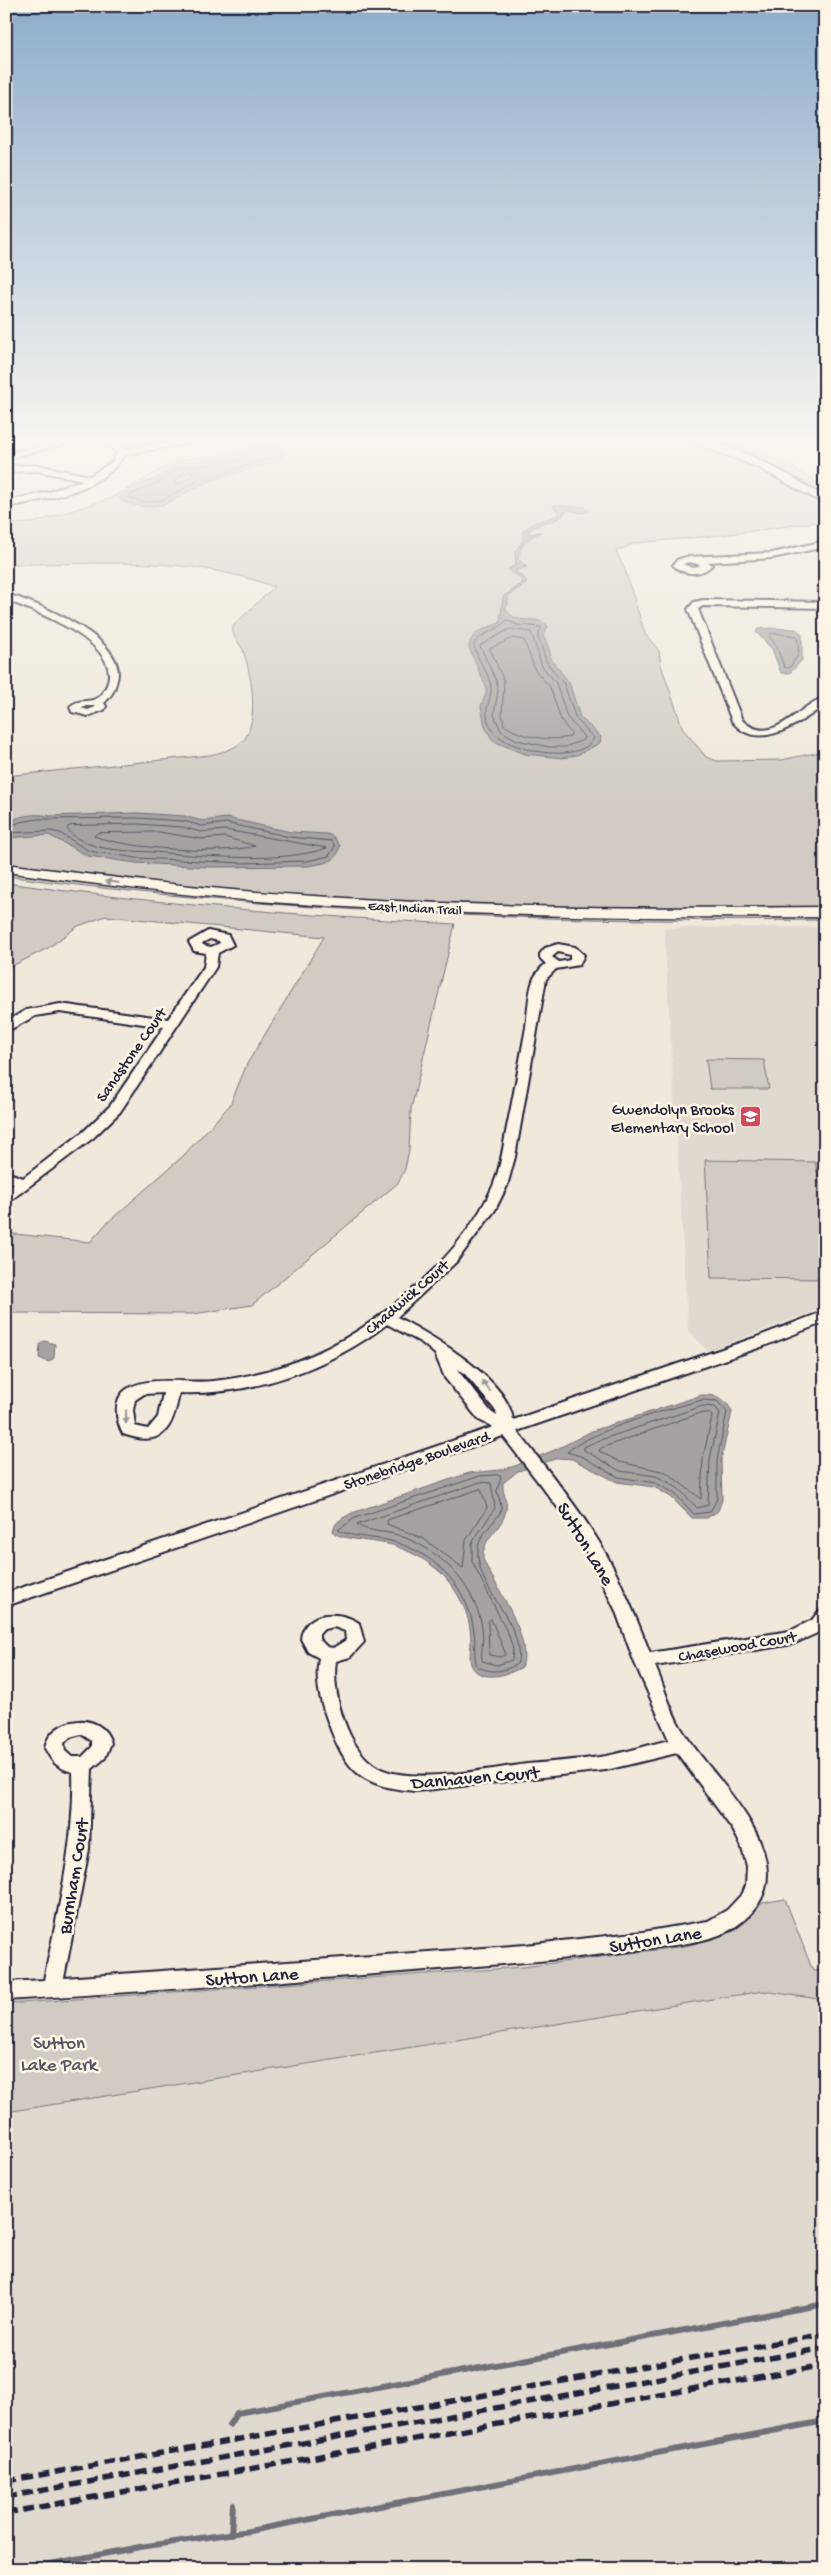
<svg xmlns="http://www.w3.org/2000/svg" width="831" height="2575" font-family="'Gochi Hand',sans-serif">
	<rect width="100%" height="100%" fill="#efe8db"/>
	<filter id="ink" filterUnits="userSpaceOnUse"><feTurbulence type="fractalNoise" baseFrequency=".02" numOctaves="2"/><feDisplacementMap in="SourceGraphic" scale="10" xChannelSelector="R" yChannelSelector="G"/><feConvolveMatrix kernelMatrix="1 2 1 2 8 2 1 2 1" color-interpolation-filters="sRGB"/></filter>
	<g filter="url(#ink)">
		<!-- built -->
		<path fill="#e0d9cf" d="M825,927v380l-117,44 -20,-21 -24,-402z
			M764,1991l61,9v569h-819v-457z"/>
		<!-- green -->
		<path fill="#d1cbc3" stroke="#7a767f" d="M269,440h455l64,25 37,23v33l-102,14 -87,8 -20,8 9,19 20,64 14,17 2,14 22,64 23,28 11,4 64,-1 44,-9v157c-68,2 -135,0 -202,0 -206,-2 -413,-11 -617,-44v-88l204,-21c12,-3 31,-7 37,-20 11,-23 4,-61 -4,-85 -4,-9 -12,-13 -10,-24l41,-39c-84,-33 -179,-22 -268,-23v-40l27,-1 78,-25 67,-38 47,-5z
			M6,872l260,29 559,14v5c-276,3 -546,-7 -819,-44z
			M6,883c150,21 299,33 449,41l-44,185 -2,41 -4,19 -7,14 -146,122 -59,9 -187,-1v-80l84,9 16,-18 77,-68 47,-51 17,-41 77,-127 -218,-21 -28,10 -30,22 -42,21z
			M706,1059l58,1 5,29h-59z
			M705,1160l110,2 10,46v71l-114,-1z
			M785,1899l28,72 12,-1v30l-62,-9 -757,121v-108l517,-37 162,-21 28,-7 21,-8 14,-11 14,-17z"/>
		<!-- water -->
		<path fill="#a6a2a2" stroke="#716f79" d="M270,445l14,6 -1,6 -6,4 -70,21 -44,23 -20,2 -20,-5 -4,-4 11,-9 29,-12 19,-14 47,-5z
			M553,505l32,2 4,4 -5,2 -17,-3c-6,10 -15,11 -25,13 -4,2 -10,6 -14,9l1,2 12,-2c-14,6 -21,13 -23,27l9,8 -12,4 9,7 3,5 -19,13v9l-3,3c13,21 28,4 43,18l-5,10 5,10 4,15 17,21 11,35 21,20 -1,6 -23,12 -14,3 -38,-4 -32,-13 -8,-14 -4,-21 5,-12v-7l-17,-39c0,-16 18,-20 31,-25l3,-26 20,-14 -3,-5 -12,-9 8,-4 -1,-14 8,-10v-10l11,-8 25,-8v-4l-5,-3z
			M768,628l28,1 6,5v26l-12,13h-9l-9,-24 -16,-17 2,-3z
			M137,813l47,3 18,5 25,-3 64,14 36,2 7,3 6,9 -2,7 -6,7 -8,3 -16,3 -99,1 -73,-4 -48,-7 -39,-21 -43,3v-14c13,-9 28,-11 44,-8z
			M44,1341l11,3 -1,14 -5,4 -10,-4 1,-14z
			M702,1395c15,0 23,2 30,17l-11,48 1,40 -4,11 -11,7h-15l-21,-21 -17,-10 -37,-5 -45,-23 -14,-1 -40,13 -15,12c-1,10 5,18 3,27 -4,21 -24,26 -23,49 12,27 50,79 39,108 -13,8 -44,17 -51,-3 -2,-6 0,-15 0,-22 0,-23 -8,-42 -22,-60 -13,-17 -34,-29 -54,-36 -12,-5 -56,-6 -62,-14 1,-11 10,-14 19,-19l117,-40 32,-3 14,-4 42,-17 35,-18z"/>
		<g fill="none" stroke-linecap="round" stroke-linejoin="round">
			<!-- shore -->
			<path stroke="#575564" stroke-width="1" d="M267,450h6l3,6 -78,25 -36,19 -19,2 -13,-4 2,-4 30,-13 18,-14 46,-4z
				M192,471l1,5 -16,9 -3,-1 7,-10z
				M507,620l10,5 24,2 -3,10 9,26 17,21 12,35 18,19c-13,28 -91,13 -103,-10 -10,-20 1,-26 0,-41 -2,-16 -15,-27 -17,-43 8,-12 24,-13 33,-24z
				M510,629l21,3 11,34 14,17 11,34 17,20 -1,3 -18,7h-16l-32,-7 -16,-9 -7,-17 4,-23 -2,-11 -16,-34z
				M772,633l25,3 2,18 -10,14 -5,-1 -7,-20 -7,-10z
				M513,638l11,2 11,30 15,17 11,33 10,14 -1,3c-21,4 -48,1 -66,-12l-2,-11 2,-33 -14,-32z
				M137,824l45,3 19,5 24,-2 102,18c-47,16 -124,8 -174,4 -21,-1 -45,-1 -64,-8 -9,-3 -16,-8 -22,-15l2,-3z
				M6,828l14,-6 18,-3 99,-1 46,3 19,5 24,-3 64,14 42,4 3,5 -6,10 -22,5 -63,2 -107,-5 -48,-7 -29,-18 -10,-2 -44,2
				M159,832l42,7 23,-2 31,9c-35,9 -127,3 -161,-10l3,-3z
				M702,1400l15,1 10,11 -10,48v39l-7,13 -16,2 -20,-21 -18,-10 -38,-6 -35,-20 -16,-5c26,-22 101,-43 135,-52z
				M703,1406l12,1 5,6 -10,46 -2,46 -11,3 -18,-19 -11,-7 -12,-6 -36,-5 -36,-21v-3l13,-6z
				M709,1413l3,3 -9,42 -2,41 -35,-27 -46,-10 -21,-11 2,-3 96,-34z
				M498,1475l3,2 -4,14 5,18c-6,13 -23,25 -24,39 -4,42 46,71 40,115 -13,9 -27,11 -41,3 -4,-11 -1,-23 -3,-34 -5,-43 -36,-75 -76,-89 -17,-6 -47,-5 -60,-13l17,-12 125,-42z
				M481,1482l10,1 4,25 -23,35v18l37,75 4,13 -1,11 -15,5 -15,-4c-1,-11 2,-23 0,-34 -8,-44 -43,-78 -84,-92 -14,-4 -29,-3 -41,-10z
				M481,1489l6,19 -21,32 -3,28 -39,-29 -37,-15 1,-4z
				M491,1619l14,33v3l-5,2 -11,-2 -1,-33z"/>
			<!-- stream -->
			<path stroke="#716f79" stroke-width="6" d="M229,2425l8,-12 588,-109
				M231,2534l2,-30
				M24,2569l116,-22 109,-16 576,-110"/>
			<defs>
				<path id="minor" d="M64,440h15l-73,19v-5z
					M104,440h10l10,10 59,-10h21l-80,15c-21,36 -80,45 -118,52v-6l43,-9 34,-12 -46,-9 -31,1v-6l31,-1 53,11 22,-14 5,-9z
					M686,440c49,0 99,33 139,57v7l-68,-37z
					M825,541v6l-53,11 -64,4 4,3 -2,2c-11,9 -27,8 -37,-2l4,-5 9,-3 86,-4zM689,562l12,3 -8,3 -10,-4z
					M6,594c32,9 122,45 111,86 -2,9 -6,17 -13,23l2,3 -2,4 -16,6 -16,-4 -2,-5c8,-10 23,-2 31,-12 37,-47 -64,-83 -95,-95zM84,706h10l1,1 -7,3 -7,-2z
					M703,600l122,2v6l-122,-2 -5,3 44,111c30,29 56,-15 83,-23v8c-26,18 -67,49 -93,16l-44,-112 6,-7z
					M208,931l20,4 5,10 -15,8 -2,14 -96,145 -27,26 -82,62 -5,1v-11l8,-6 -8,-3v-9l17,6 60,-46 27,-26 54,-79 -104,-15 -25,4 -29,16v-10l20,-12 34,-6 108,15 36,-52 2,-14 -12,-2 -5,-9zM210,939l9,2 1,2 -9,4 -8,-2 -1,-2z
					M558,944l17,3 9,8 -5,10 -23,4 -10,10 -31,178 -8,29 -12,24 -39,52 -59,55c34,18 111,62 116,103l241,-82 71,-27v11l-61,24 -247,85c28,36 58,72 82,111 21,35 36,73 51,111l140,-22 22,-11 7,-9 6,-1 -1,20 -31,14 -138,22c9,20 15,44 26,62 26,44 95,102 85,157 -4,22 -25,41 -44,49 -23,9 -48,11 -72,14 -53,8 -107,13 -160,17 -161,13 -322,25 -484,35v-18l38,-2c14,-69 31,-137 29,-208 -16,-4 -21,-10 -28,-24 5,-31 57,-39 66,-5l-6,15 -13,11 -3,80 -25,129 461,-33 118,-13 65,-11 19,-11 16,-17 3,-8 1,-19 -6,-21 -8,-15 -56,-77 -71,17 -190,21c-55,-4 -70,-20 -88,-69 -8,-22 -13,-41 -9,-64l-11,-6 -7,-13c3,-29 39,-29 58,-16l5,19 -14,15 -14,4c-5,33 12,91 43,107 33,17 110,1 148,-4 26,-2 53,-4 79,-8 21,-4 42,-11 63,-16l-35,-79 -19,-52 -31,-62 -19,-30 -62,-81 -497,170v-13l487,-166 -14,-7 -34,-42 -10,-24 -13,-11 -35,-19c-57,44 -135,72 -208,69 -6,37 -17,55 -56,41 -7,-13 -11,-35 4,-45 23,-14 60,-5 86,-8 59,-6 113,-27 161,-61 47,-34 95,-80 119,-134 8,-19 10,-39 14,-59 7,-33 13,-67 19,-100 2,-15 2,-35 8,-49 3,-5 7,-11 12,-14l-6,-6v-4l5,-6zM558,952l12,3v5l-11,2 -7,-5zM456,1368l9,6 31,37 1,5 -6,-4zM163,1393l-5,24 -10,12 -13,-3 -2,-16 2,-10 9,-6zM334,1627l11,4 1,9 -13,8 -6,-1 -8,-8v-5l5,-5zM81,1734l11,7v6l-10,10h-10l-7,-6 -1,-8 6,-6z"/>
				<path id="major" d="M6,864c102,13 205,26 308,32 170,12 340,13 511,11v10c-171,1 -341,0 -511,-12 -103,-6 -206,-19 -308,-33z"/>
			</defs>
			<!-- minor casing -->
			<use href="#minor" stroke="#22223b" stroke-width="4"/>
			<!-- major casing -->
			<use href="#major" stroke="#22223b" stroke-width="3"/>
			<!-- minor -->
			<use href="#minor" fill="#fcf5e5" fill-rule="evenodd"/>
			<!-- major -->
			<use href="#major" fill="#fcf5e5" fill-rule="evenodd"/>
			<!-- rail -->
			<path stroke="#22223b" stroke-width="5.5" stroke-dasharray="11 5.5" stroke-linecap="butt" d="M6,2481l819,-147
				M6,2497l819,-149
				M6,2513l819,-148"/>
		</g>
		<!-- one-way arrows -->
		<defs><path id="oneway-solid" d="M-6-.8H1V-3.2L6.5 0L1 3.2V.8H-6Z" transform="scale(1.25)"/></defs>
		<g fill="#9a9698">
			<use href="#oneway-solid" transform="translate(112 882) rotate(-173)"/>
			<use href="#oneway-solid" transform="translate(486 1386) rotate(-128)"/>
			<use href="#oneway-solid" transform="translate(126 1417) rotate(91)"/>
		</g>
	</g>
	<!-- sky -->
	<linearGradient id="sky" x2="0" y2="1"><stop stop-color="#8dadcc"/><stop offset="0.55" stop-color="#f8f5ef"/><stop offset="1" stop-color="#f8f5ef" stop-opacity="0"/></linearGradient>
	<rect width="831" height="801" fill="url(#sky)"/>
	<!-- icons -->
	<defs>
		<symbol id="school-square" viewBox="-11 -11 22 22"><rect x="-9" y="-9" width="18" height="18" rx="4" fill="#d1495b" stroke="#fcf5e5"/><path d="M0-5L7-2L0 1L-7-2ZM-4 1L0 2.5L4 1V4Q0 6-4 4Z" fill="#fff"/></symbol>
	</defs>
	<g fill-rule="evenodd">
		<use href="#school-square" x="738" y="1104" width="25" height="25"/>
	</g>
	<g text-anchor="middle" stroke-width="5" stroke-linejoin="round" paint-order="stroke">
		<!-- far-street labels -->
		<g font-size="14" fill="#22223b" stroke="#fcf5e5">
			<text transform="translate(415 907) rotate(3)" y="5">East Indian Trail</text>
		</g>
		<!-- street labels -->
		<g font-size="16" fill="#22223b" stroke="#fcf5e5">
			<text transform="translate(130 1054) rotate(-55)" y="6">Sandstone Court</text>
			<text transform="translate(406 1296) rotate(-41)" y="6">Chadwick Court</text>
			<text transform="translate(416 1459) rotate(-19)" y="6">Stonebridge Boulevard</text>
			<text transform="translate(737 1645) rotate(-10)" y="6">Chasewood Court</text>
		</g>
		<!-- poi labels -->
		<g font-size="16" fill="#22223b" stroke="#fcf5e5" text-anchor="end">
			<text x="734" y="1114">Gwendolyn Brooks<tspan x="734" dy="18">Elementary School</tspan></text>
		</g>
		<!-- near-street labels -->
		<g font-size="19" fill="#22223b" stroke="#fcf5e5">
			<text transform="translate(587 1543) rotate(59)" y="7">Sutton Lane</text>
			<text transform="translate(475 1776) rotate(-5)" y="7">Danhaven Court</text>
			<text transform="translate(72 1876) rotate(-81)" y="7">Burnham Court</text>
			<text transform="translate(655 1938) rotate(-9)" y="7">Sutton Lane</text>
			<text transform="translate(252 1975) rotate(-4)" y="7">Sutton Lane</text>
		</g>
		<!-- near-park labels -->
		<g font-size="19" fill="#575564" stroke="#fcf5e5">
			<text x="59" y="2048">Sutton<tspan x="59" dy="22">Lake Park</tspan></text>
		</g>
	</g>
	<!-- margin -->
	<rect width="831" height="2575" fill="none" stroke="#fcf5e5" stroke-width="25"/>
	<rect x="12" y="12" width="806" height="2550" fill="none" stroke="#22223b" stroke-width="2" filter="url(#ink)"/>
</svg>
